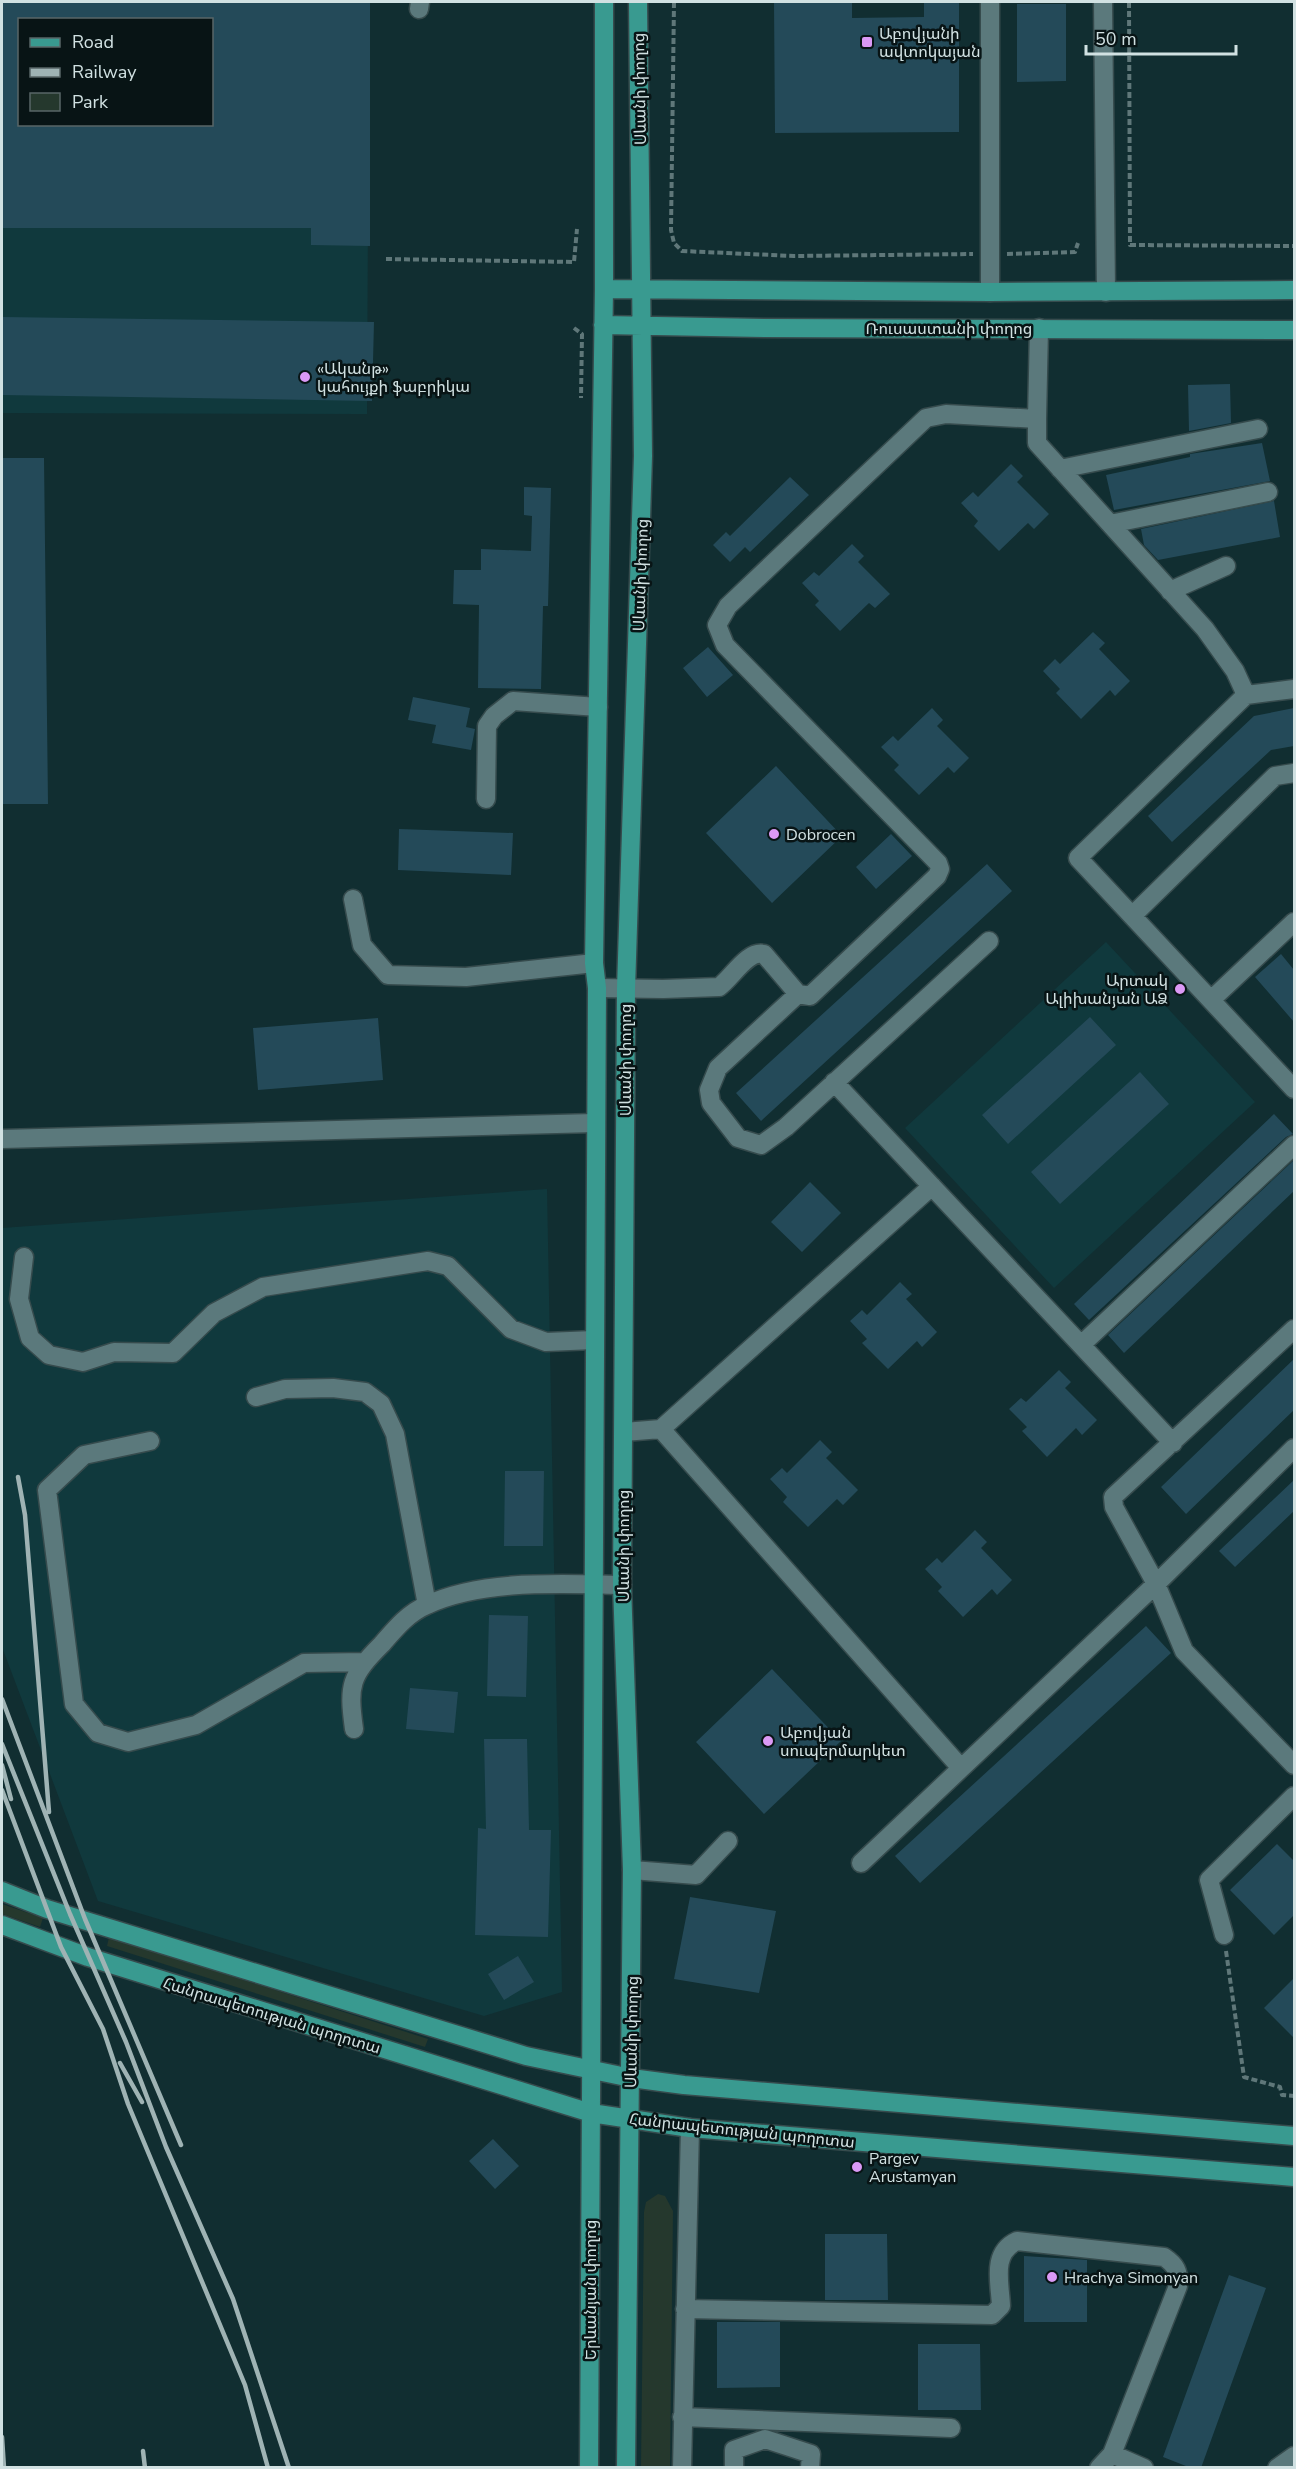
<svg xmlns="http://www.w3.org/2000/svg" width="1296" height="2469" font-family="'Nunito Sans','Noto Sans Armenian',sans-serif">
	<rect width="100%" height="100%" fill="#112e31"/>
	<!-- built -->
	<path fill="#10393d" fill-rule="evenodd" d="M2,2h367l-2,412 -365,-1zM20,20h192v104h-192z
		M1106,942l149,160 -201,186 -149,-160z
		M547,1189l15,803 -78,24 -386,-115 -96,-254v-419z"/>
	<!-- green -->
	<path fill="#25382d" d="M2,1904l41,14 -3,9 -38,-13z
		M109,1937l319,102 -3,8 -318,-101z
		M658,2194l7,2 8,15 -3,256h-29l3,-255 2,-10z"/>
	<!-- building -->
	<path fill="#244a59" fill-rule="evenodd" d="M2,2h368v244l-59,-1v-17h-309zM20,20h192v104h-192z
		M774,2h78v16l72,-1v-15h35v130l-184,1z
		M1017,4h49v77l-49,1z
		M2,317l372,5 -2,79 -370,-6z
		M1230,384l1,39 -42,8 -1,-46z
		M1262,443l8,38 -156,29 -8,-35 84,-18v-3z
		M2,458h42l4,346h-46z
		M1011,464l12,12 -6,6 32,32 -15,15 -6,-6 -29,28 -25,-25 4,-5 -17,-18 12,-11 5,5z
		M790,477l19,18 -59,57 -5,-5 -15,15 -17,-17 13,-13 4,4z
		M524,487l27,1 -3,118h-5l-2,83 -63,-1 1,-83 -26,-1 1,-34h27v-21l50,2 1,-35 -8,-1z
		M1274,501l6,36 -122,23 -14,-15 -3,-16z
		M852,544l12,12 -6,6 32,32 -15,14 -6,-5 -29,28 -25,-26 4,-4 -17,-18 12,-11 5,4z
		M1093,632l12,11 -6,6 31,32 -15,15 -5,-6 -29,29 -25,-26 4,-4 -17,-18 12,-12 5,5z
		M708,647l25,28 -26,22 -24,-29z
		M413,697l57,11 -4,19 9,2 -4,21 -39,-7 4,-18 -28,-5z
		M932,708l11,12 -6,6 32,32 -15,15 -6,-6 -29,28 -25,-25 5,-5 -18,-18 12,-11 5,5z
		M1294,708v38l-23,4 -99,92 -24,-26 106,-100z
		M776,766l66,70 -70,67 -66,-70z
		M399,829l114,4 -2,42 -113,-5z
		M891,834l21,22 -36,33 -20,-22z
		M987,864l25,27 -251,230 -25,-28z
		M1281,954l13,16v52l-39,-45z
		M1090,1017l26,28 -108,99 -26,-29z
		M378,1018l5,62 -125,10 -5,-62z
		M1140,1072l29,32 -109,100 -29,-32z
		M1274,1114l19,20 -7,3 -197,183 -15,-16z
		M1294,1160v31l-170,162 -16,-18z
		M810,1182l31,31 -39,39 -31,-30z
		M900,1282l12,12 -6,5 31,33 -15,15 -5,-6 -29,28 -26,-26 5,-4 -17,-18 12,-11 5,5z
		M1294,1359v51l-108,104 -25,-27z
		M1059,1370l12,12 -6,6 32,32 -15,15 -6,-7 -29,29 -25,-26 5,-4 -18,-18 12,-11 5,4z
		M820,1440l12,12 -6,6 32,32 -15,15 -6,-6 -29,28 -25,-25 4,-5 -17,-18 12,-11 5,5z
		M505,1471h39l-1,75h-39z
		M1294,1480v31l-59,56 -16,-16z
		M975,1530l12,12 -6,6 31,32 -15,15 -5,-6 -29,28 -25,-26 4,-4 -17,-18 12,-11 5,5z
		M489,1615l39,1 -2,81 -39,-1z
		M1146,1626l25,27 -251,230 -25,-27z
		M772,1669l69,72 -77,73 -68,-72z
		M410,1688l48,4 -4,41 -48,-4z
		M484,1739h43l2,91h22l-3,107 -73,-2 3,-107 8,1z
		M1277,1844l17,17v54l-20,20 -44,-45z
		M690,1897l86,14 -17,82 -85,-14z
		M518,1956l16,26 -30,18 -16,-26z
		M1294,1978v60l-30,-30z
		M493,2139l26,27 -24,23 -26,-28z
		M825,2234h62l1,66h-63z
		M1024,2256l63,4v62h-63z
		M1229,2275l37,13 -65,180h-10l-28,-11z
		M717,2322h63v65l-63,1z
		M918,2344h62l1,66h-63z"/>
	<g fill="none" stroke-linecap="round" stroke-linejoin="round">
		<defs>
			<path id="minor" d="M1103,2l3,290
				M419,9l1,-7
				M990,292v-290
				M1037,419v24l168,186 30,42 11,24
				M1060,469l198,-40
				M1110,524l158,-32
				M1170,591l56,-25
				M1294,689l-48,6 -168,163 216,231
				M486,799l1,-73 7,-10 19,-15 85,6
				M353,899l9,46 26,30 78,2 128,-14
				M1132,916l143,-140 19,-3
				M597,988l66,1 56,-2c13,-9 28,-37 45,-33l34,40 12,2 127,-120 3,-7 -2,-6 -213,-218 -8,-20 11,-19 198,-188 20,-4 91,5 2,-91
				M798,994l-80,74 -9,22 2,13 27,35 23,7 25,-18 203,-186
				M1211,1000l83,-78
				M834,1082l339,361
				M2,1139l593,-16
				M24,1257l-5,42 11,39 19,17 34,7 31,-10 59,1 41,-40 49,-26 165,-26 20,5 63,63 35,13 48,-2
				M1294,1329l-181,168 1,10 42,77 28,67 110,114
				M1081,1345l213,-200
				M256,1397l29,-8 48,-1 32,4 16,12 14,30 32,171
				M661,1429l271,-243
				M624,1432l37,-3 300,339
				M150,1441l-66,14 -37,35 27,214 24,29 30,9 68,-17 108,-62 60,-1
				M354,1729c-6,-44 -4,-53 28,-85 13,-15 26,-31 45,-39 56,-26 134,-21 195,-20
				M861,1863l295,-279 138,-136
				M632,1870l64,5 32,-34
				M1224,1935l-15,-55 85,-84
				M685,2309l307,6 9,-9c-1,-24 -10,-53 16,-65l147,16c12,8 15,14 14,29l-66,168
				M682,2417l269,11
				M682,2468l8,-340
				M734,2468v-18l31,-11 46,15 -1,14
				M1099,2468l13,-14 32,14
				M1277,2468l17,-12"/>
			<path id="major" d="M604,289l386,3 304,-2
				M603,325l161,3 530,2
				M2,1891l45,18 479,147 105,22 53,7 610,51
				M2,1925l86,32 503,156 99,15 604,49
				M589,2468l8,-1480 -3,-25 10,-674v-287
				M626,2468l6,-598 -10,-285 4,-596 17,-533 -5,-454"/>
		</defs>
		<!-- minor casing -->
		<use href="#minor" stroke="#364b4d" stroke-width="21"/>
		<!-- major casing -->
		<use href="#major" stroke="#364b4d" stroke-width="21"/>
		<!-- path -->
		<path stroke="#5f7779" stroke-width="4" stroke-dasharray="6 3" stroke-linecap="butt" d="M674,2l-3,228 3,13 8,8 112,5 179,-2
			M1129,2l1,243 164,1
			M1007,254l68,-2 3,-9
			M386,259l188,3 3,-33
			M574,328l8,6 -1,64
			M1226,1951l18,126 36,10 2,8 12,1"/>
		<!-- minor -->
		<use href="#minor" stroke="#5b797c" stroke-width="18"/>
		<!-- major -->
		<use href="#major" stroke="#399a90" stroke-width="18"/>
		<!-- rail -->
		<path stroke="#9fb3b4" stroke-width="4.5" d="M18,1477l7,38 24,297
			M2,1699l83,220 96,226
			M2,1744l68,170 56,128 40,105 67,152 56,169
			M2,1765l9,34
			M2,1790l59,157 42,82 25,75 117,281 23,83
			M120,2063l22,39
			M2,2437l2,31
			M143,2451l2,17"/>
	</g>
	<!-- markers -->
	<g fill="#db99f5" stroke="#081415" stroke-width="2">
		<rect x="861" y="36" width="12" height="12" rx="3"/>
		<circle cx="305" cy="377" r="6"/>
		<circle cx="774" cy="834" r="6"/>
		<circle cx="1180" cy="989" r="6"/>
		<circle cx="768" cy="1741" r="6"/>
		<circle cx="857" cy="2167" r="6"/>
		<circle cx="1052" cy="2277" r="6"/>
	</g>
	<g text-anchor="middle" stroke-width="5" stroke-linejoin="round" paint-order="stroke">
		<!-- poi labels -->
		<g font-size="16" fill="#d1e1e2" stroke="#081415" text-anchor="start">
			<text x="879" y="39">Աբովյանի<tspan x="879" dy="18">ավտոկայան</tspan></text>
			<text x="317" y="374">«Ականթ»<tspan x="317" dy="18">կահույքի ֆաբրիկա</tspan></text>
			<text x="786" y="840">Dobrocen</text>
			<text x="1168" y="986" text-anchor="end">Արտակ<tspan x="1168" dy="18">Ալիխանյան ԱՁ</tspan></text>
			<text x="780" y="1738">Աբովյան<tspan x="780" dy="18">սուպերմարկետ</tspan></text>
			<text x="869" y="2164">Pargev<tspan x="869" dy="18">Arustamyan</tspan></text>
			<text x="1064" y="2283">Hrachya Simonyan</text>
		</g>
		<!-- street labels -->
		<g font-size="16" fill="#d1e1e2" stroke="#081415">
			<text transform="translate(639 89) rotate(-91)" y="6">Սևանի փողոց</text>
			<text x="949" y="334">Ռուսաստանի փողոց</text>
			<text transform="translate(640 575) rotate(-88)" y="6">Սևանի փողոց</text>
			<text transform="translate(625 1060) rotate(-90)" y="6">Սևանի փողոց</text>
			<text transform="translate(623 1546) rotate(-90)" y="6">Սևանի փողոց</text>
			<text transform="translate(272 2015) rotate(17)" y="6">Հանրապետության պողոտա</text>
			<text transform="translate(631 2032) rotate(-89)" y="6">Սևանի փողոց</text>
			<text transform="translate(742 2130) rotate(6)" y="6">Հանրապետության պողոտա</text>
			<text transform="translate(590 2290) rotate(-90)" y="6">Երևանյան փողոց</text>
		</g>
	</g>
	<!-- border -->
	<rect width="1296" height="2469" fill="none" stroke="#d1e1e2" stroke-width="6"/>
	<!-- legend -->
	<rect x="18" y="18" width="195" height="108" fill="#081415" stroke="#586667" stroke-width="1.5"/>
	<rect x="30" y="38" width="30" height="9" fill="#399a90" stroke="#586667" stroke-width="1.5"/>
	<text x="72" y="48" font-size="18" fill="#d1e1e2">Road</text>
	<rect x="30" y="68" width="30" height="9" fill="#9fb3b4" stroke="#586667" stroke-width="1.5"/>
	<text x="72" y="78" font-size="18" fill="#d1e1e2">Railway</text>
	<rect x="30" y="93" width="30" height="18" fill="#25382d" stroke="#586667" stroke-width="1.5"/>
	<text x="72" y="108" font-size="18" fill="#d1e1e2">Park</text>
	<!-- scale -->
	<path d="M1086 45v9h150v-9" fill="none" stroke="#d1e1e2" stroke-width="3"/>
	<text x="1095" y="45" font-size="18" fill="#d1e1e2" stroke="#081415" stroke-width="4.5" paint-order="stroke">50 m</text>
</svg>
